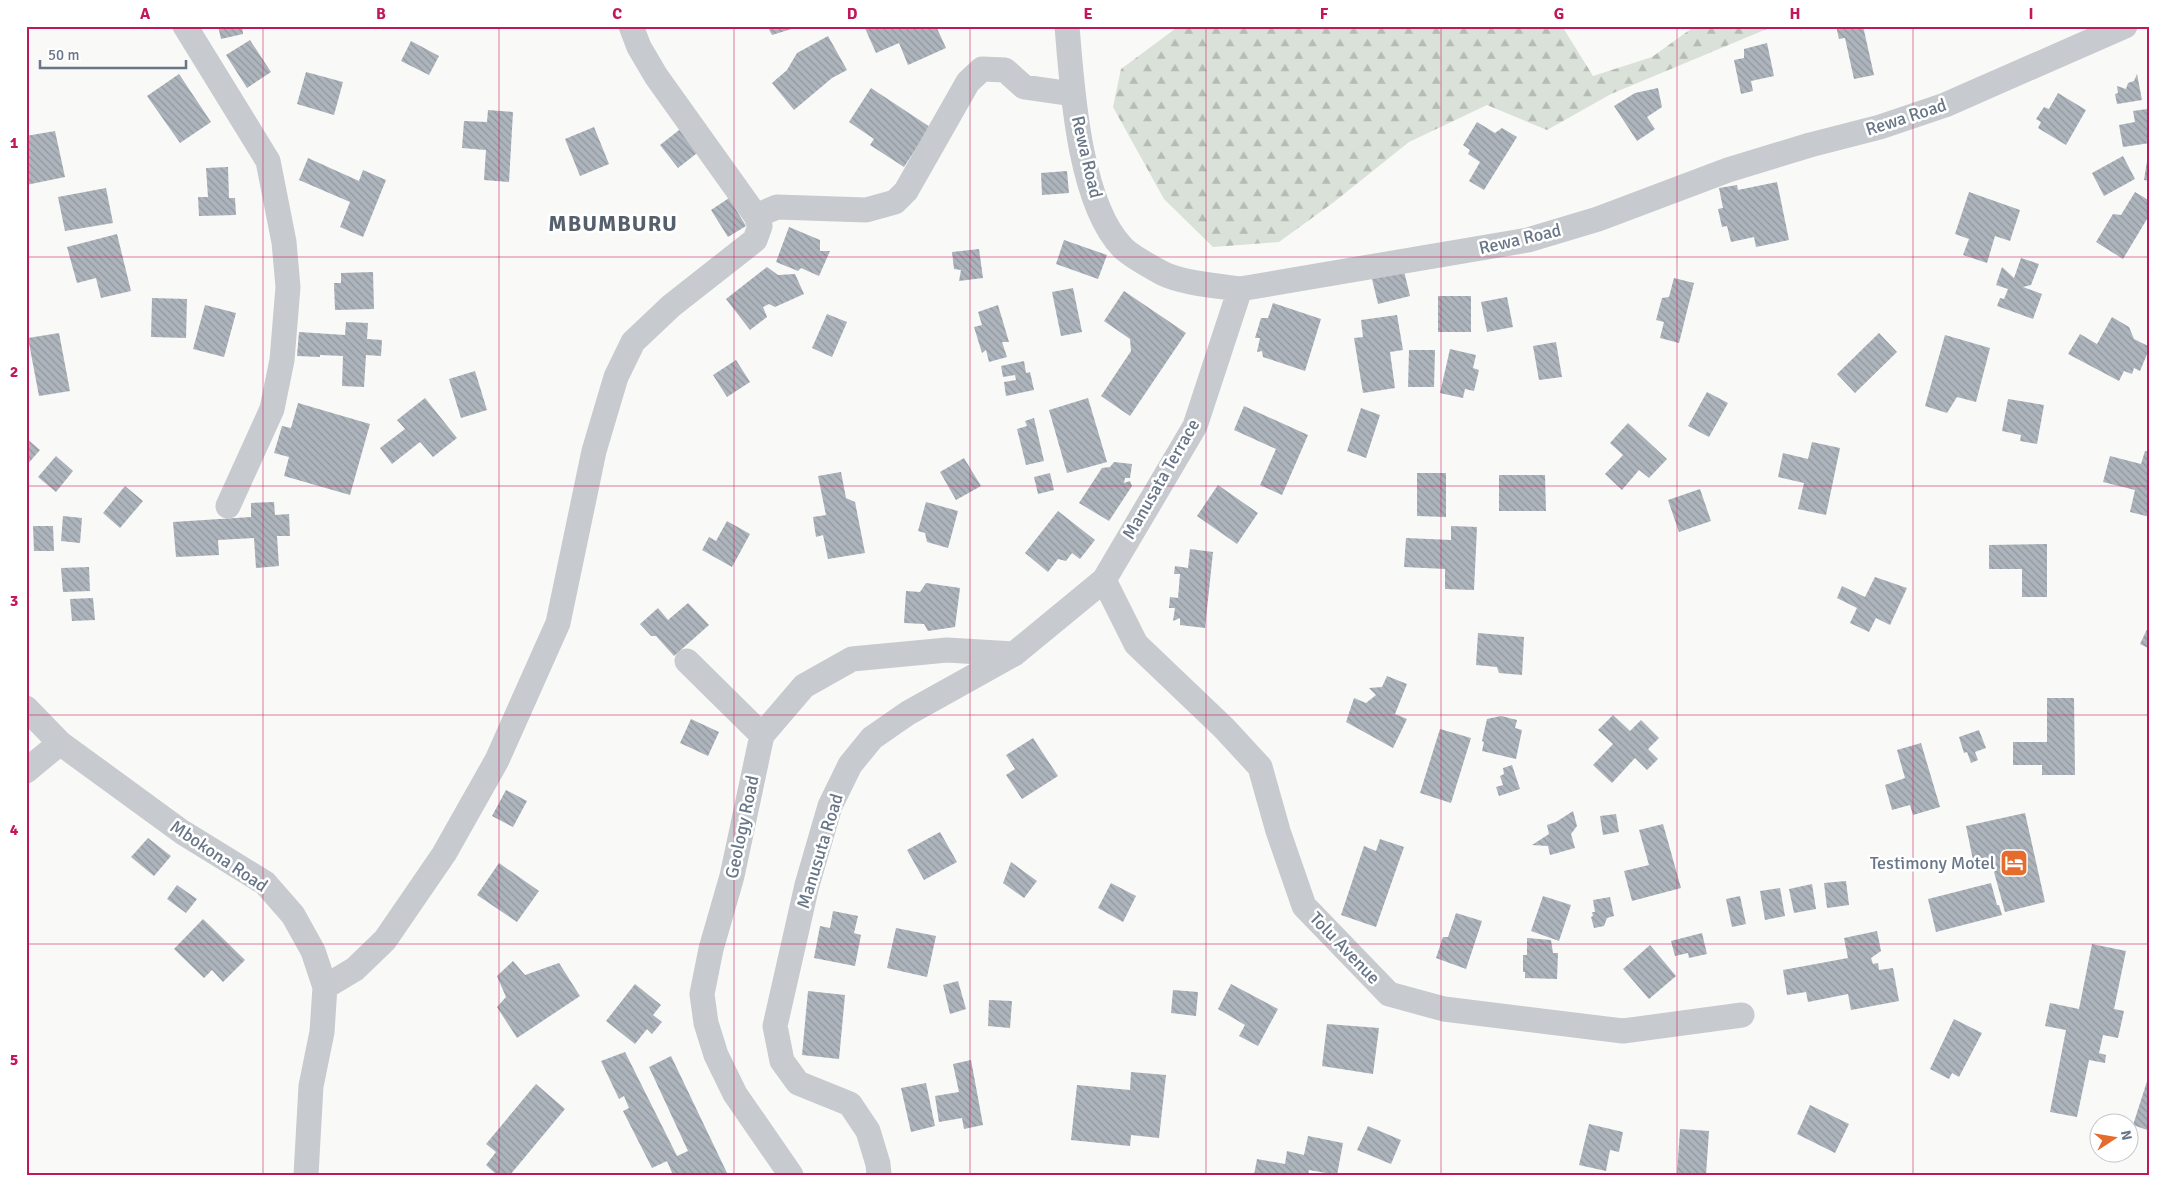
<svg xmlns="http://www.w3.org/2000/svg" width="2176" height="1201" font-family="Signika,sans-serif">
	<defs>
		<pattern id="forest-firs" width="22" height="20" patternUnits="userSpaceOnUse" patternTransform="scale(1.25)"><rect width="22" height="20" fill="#dae1d8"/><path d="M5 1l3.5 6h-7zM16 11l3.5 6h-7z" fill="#b5bbb5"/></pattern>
		<pattern id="building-back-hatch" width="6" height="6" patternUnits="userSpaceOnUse" patternTransform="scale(1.25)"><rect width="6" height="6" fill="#aeb4bc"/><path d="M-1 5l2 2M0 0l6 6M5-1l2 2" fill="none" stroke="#91979f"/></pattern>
	</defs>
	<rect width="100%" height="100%" fill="#f9f9f7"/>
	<!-- forest -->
	<path fill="url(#forest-firs)" d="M1179,26h383l31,50 59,-19 43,-31h79l-163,68 -64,36 -60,-25 -78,37 -75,60 -55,40 -66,5 -49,-48 -51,-92 8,-38z"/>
	<!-- building -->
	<path fill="url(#building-back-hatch)" d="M218,26h24l1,8 -22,5z
		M767,26h31v1l-26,8z
		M864,26h72l10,22 -38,17 -9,-22 -23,10z
		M1836,26h27l11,49 -20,4 -9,-41 -6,1z
		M828,36l19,34 -15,8 -38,32 -22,-27 15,-13 10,-17z
		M250,40l21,32 -24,16 -21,-33z
		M411,41l28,15 -10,19 -28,-14z
		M1767,43l7,33 -23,5 2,10 -12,3 -7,-34 10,-2v-9z
		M306,72l37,10 -9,33 -37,-11z
		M179,74l32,48 -31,21 -33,-47z
		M2137,74l5,26 -25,4 -2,-10 3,-1 -1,-7 9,3 2,-6 6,-2z
		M871,88l59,39 -26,40 -34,-22 4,-6 -25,-17z
		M1658,88l4,19 -15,10 8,12 -18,12 -23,-35 21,-13z
		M2058,93l28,17 -20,35 -28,-17 3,-6 -5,-3 8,-12 5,2z
		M2147,109l3,34 -27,4 -4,-22 16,-3 -2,-11z
		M488,110l25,2 -4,70 -25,-2 2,-30 -24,-2 2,-27 23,1z
		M1477,122l18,11 7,-5 15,9 -33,53 -15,-9 11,-19 -12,-8 2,-4 -7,-5z
		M594,127l15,37 -29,12 -15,-37z
		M683,127l18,23 -23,18 -18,-23z
		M55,131l10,46 -39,8v-49z
		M2148,155h2v26l-6,-1z
		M2123,156l12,23 -31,17 -12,-23z
		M308,158l51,23 4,-11 23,10 -23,57 -23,-10 10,-25 -51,-22z
		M228,167l1,31h6l1,17 -37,1 -1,-19h10l-2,-29z
		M1067,171l2,22 -27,2 -1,-22z
		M1777,182l12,58 -33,7 -2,-10 -23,5 -4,-16 -5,1 -4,-18 5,-1 -4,-20 18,-3 1,5z
		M106,188l7,35 -48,8 -7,-34z
		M1969,192l51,18 -10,31 -15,-5 -8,27 -24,-8 6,-16 -14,-5z
		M2135,192l15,9v13l-27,45 -27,-17 17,-28 8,1z
		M729,198l17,28 -18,11 -17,-27z
		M789,227l31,13v11h10l-11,25 -18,-8 -3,3 -22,-9z
		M117,234l14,57 -30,7 -5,-20 -19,5 -10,-36z
		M1064,240l43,15 -9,24 -42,-15z
		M979,249l4,29 -24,3 2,-11 -7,-1 -2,-17z
		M2021,258l18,6 -8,21 -8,2 19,7 -9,25 -36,-13 3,-8 4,1 4,-10 -12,-4 6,-18 12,11z
		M767,267l11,8 17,-1 9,20 -29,13 -6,-3 -6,3 4,10 -17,13 -24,-31z
		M1404,271l6,25 -32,8 -6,-25z
		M373,272l1,37 -39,1 -1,-27h7v-10z
		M1674,278l20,5 -15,60 -19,-5 4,-16 -8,-2 6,-22 7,-1z
		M1073,288l9,44 -21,4 -9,-44z
		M1124,291l62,42 -56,83 -29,-20 30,-45 -1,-12 -26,-18z
		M1438,296h33v36h-33z
		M1507,297l6,30 -26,5 -6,-30z
		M152,298l35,1 -1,39 -35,-1z
		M1273,303l48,16 -16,52 -42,-14 -1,-6 -5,1 3,-14h-5l6,-20h7z
		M205,305l31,8 -12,44 -31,-8z
		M998,305l11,37h-7l5,15 -18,5 -3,-12 -4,3 -8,-26 8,-2 -4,-13z
		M827,314l20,8 -15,35 -20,-9z
		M1397,315l6,35 -13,2 5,36 -32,5 -9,-55 9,-1 -2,-17z
		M2112,317l17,10 5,12 16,8 -10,24 -6,-3 -2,6 -8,-3 -5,10 -51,-27 12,-20 17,10z
		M346,322l22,1 -1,16 15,1 -1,16 -15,-1 -2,32 -22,-1 1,-30 -23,-1v2l-23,-1 2,-24 46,3z
		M59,333l11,58 -31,5 -11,-58z
		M1879,333l18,19 -42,41 -18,-19z
		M1945,335l45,13 -14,54 -19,-5 -10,16 -22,-7z
		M1556,342l6,35 -23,3 -6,-34z
		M1450,349l26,6 -3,13 6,2 -5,21 -9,-2 -2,9 -23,-5z
		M1409,350h26l-1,37h-26z
		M736,360l14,22 -23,15 -14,-22z
		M1024,361l2,12 4,-1 4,18 -28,6 -2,-14 12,-2 -1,-5 -12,2 -2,-11z
		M475,371l12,39 -26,8 -12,-39z
		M1707,392l21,11 -19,34 -21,-11z
		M425,398l32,40 -24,19 -13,-15 -28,22 -12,-16 25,-19 -8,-9z
		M1088,398l19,64 -40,11 -18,-63z
		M2008,399l36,6 -7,39 -17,-3 1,-6 -19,-4z
		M298,403l72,21 -20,71 -66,-19 5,-19 -15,-4 8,-27 9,2z
		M1244,406l64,29 -26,60 -22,-10 16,-36 -42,-19z
		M1361,408l19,7 -14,43 -19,-7z
		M1034,418l10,43 -18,4 -9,-36 10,-3 -2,-5z
		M1628,423l39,36 -18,19 -10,-8 -17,20 -17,-16 18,-19 -13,-12z
		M26,438l14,12 -14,16z
		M1812,442l28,6 -14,67 -28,-6 6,-26 -26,-6 5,-24 25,6z
		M2145,451l5,1v65l-20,-5 5,-22 -32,-8 7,-26 31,8z
		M56,456l17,15 -17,21 -18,-15z
		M964,458l17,28 -25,14 -16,-28z
		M1114,462l18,2 -2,14h-5l-1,5 6,-2 2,5 -23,35 -30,-18 23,-35 8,-1z
		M841,472l5,26 9,4 10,51 -37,6 -5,-24 -7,2 -3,-20 13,-2 -8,-39z
		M1050,473l4,17 -16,4 -4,-17z
		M1417,473h29v44l-29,-1z
		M1499,475h46l1,36h-47z
		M1218,485l40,28 -21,31 -40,-28z
		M125,486l18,15 -23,27 -17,-15z
		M1700,489l11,32 -32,11 -11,-32z
		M274,502l1,13 14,-1 1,22h-13l2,30 -23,2 -2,-30 -36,2 1,15 -43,2 -3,-35 78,-5v-14z
		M926,502l32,9 -10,37 -21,-6 -2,-9 -7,-2z
		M1058,511l37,29 -15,19 -8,-6 -6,8 -8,-2 -10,13 -23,-19z
		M63,516l19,2 -2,25 -19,-2z
		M727,521l23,13 -18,33 -30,-17 7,-13 7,4z
		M33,526h20l1,25h-20z
		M1451,526l26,1 -3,63 -29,-1v-20l-41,-2 2,-29 45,2z
		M2047,544v53h-25v-28h-33v-24z
		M1190,549l23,3 -8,76 -25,-3v-7l-7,3 2,-13h-6l1,-11 8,1 2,-24h-6l1,-8 13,2z
		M89,567l1,24 -27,1 -2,-24z
		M1875,577l32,11 -17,37 -14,-7 -7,14 -19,-9 7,-15 -20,-10 5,-12 23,11z
		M926,583l34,5 -5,39 -27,4 -4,-7 -20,-1 2,-32 14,1z
		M93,598l2,22 -23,1 -2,-22z
		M688,603l21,22 -35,31 -18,-20h-5l-11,-12 18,-16 10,12z
		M2150,623v26l-10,-5z
		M1478,633l46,4 -2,38 -23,-2 -2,-6 -21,-2z
		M1387,676l20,8 -12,30 12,5 -14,29 -47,-26 8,-24 12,5 10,-8 -7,-7 13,-1z
		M2047,698h27l1,77h-33v-10h-29v-23h34z
		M1613,715l17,16 11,-11 18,18 -11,11 10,10 -11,11 -12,-12 -23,25 -19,-18 20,-21 -15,-14z
		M1501,716l16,4 -2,8 7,2 -6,29 -34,-8 2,-9 -2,-1 5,-22z
		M691,719l28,13 -11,24 -28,-13z
		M1440,729l31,9 -20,65 -31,-10z
		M1979,730l7,18 -11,4 3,8 -7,3 -4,-11 -3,1 -5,-16z
		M1033,738l25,38 -36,23 -16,-24 9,-6 -9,-14z
		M1921,743l19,64 -27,8 -3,-10 -18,5 -7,-25 20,-7 -8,-28z
		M1512,765l8,24 -21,7 -3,-9 7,-2 -3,-9 4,-2 -1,-6z
		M506,790l21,11 -14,26 -21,-11z
		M1573,811l4,15 -6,8 4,14 -25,7 -2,-9 -16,-1 17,-11 -2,-9 9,-3z
		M2025,813l20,89 -40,10 -14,-51 -17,4 -8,-39z
		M1616,814l3,18 -16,3 -3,-19z
		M1663,824l18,64 -49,13 -8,-30 25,-6 -10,-35z
		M940,832l17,30 -33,18 -17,-30z
		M148,838l23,18 -17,20 -23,-19z
		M1380,839l24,8 -28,80 -35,-12 23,-69 12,5z
		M1011,862l26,19 -13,17 -21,-15z
		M499,863l40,28 -22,31 -40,-27z
		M1846,881l3,24 -22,3 -3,-25z
		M1111,883l25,13 -13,26 -25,-14z
		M1991,883l6,22h2l3,10 -66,17 -8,-33z
		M1812,884l4,25 -22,4 -5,-24z
		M177,885l20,14 -11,14 -19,-14z
		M1780,888l5,28 -20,4 -5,-29z
		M1543,896l28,9 -12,36 -28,-10z
		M1740,896l6,28 -14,3 -6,-28z
		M1610,897l4,19 -7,2 -3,8 -10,2 -3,-11 2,-1 -1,-4h3l-2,-12z
		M833,911l25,5 -4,17 7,2 -6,31 -41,-8 6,-32 10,2z
		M1456,913l26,8 -16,48 -30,-11 7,-21h5z
		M203,919l42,41 -22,22 -11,-12 -8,8 -30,-29z
		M896,928l40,8 -9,41 -40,-9z
		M1877,931l4,20 -10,7 2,6 5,-1 1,7 14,-2 6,33 -48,9 -3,-16 -40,8 -2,-10 -19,3 -4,-25 65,-12 -4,-20z
		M1702,933l5,21 -18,4 -1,-5 -13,3 -4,-15z
		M1527,938l24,2 2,13h5l-1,26 -32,-1v-6h-2v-17h4z
		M2092,944l34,7 -12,58 10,2 -6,27 -15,-3 -4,18 7,2 -1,8 -16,-3 -12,57 -27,-5 16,-82 -21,-4 5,-23 29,6z
		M1650,945l26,31 -27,23 -26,-30z
		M513,961l12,14 34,-12 21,33 -63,42 -20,-31 9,-10 -9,-21z
		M958,981l8,28 -16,5 -7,-29z
		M635,984l26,21 -8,10 9,7 -10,12 -5,-5 -12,15 -29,-23z
		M1231,984l47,25 -20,37 -19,-10 6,-11 -27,-16z
		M1173,990l25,2 -2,24 -25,-3z
		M808,991l37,4 -6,64 -37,-4z
		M989,1000l23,1 -2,27 -22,-2z
		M1954,1019l28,14 -23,44 -7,-4 -3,6 -19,-10z
		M1327,1024l52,4 -6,46 -51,-8z
		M625,1052l52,104 11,-5 -39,-84 22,-11 57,119h-55l-6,-14 -15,7 -29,-57 6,-3 -5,-12 -5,3 -18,-38z
		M971,1060l12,65 -19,4 -2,-11 -23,4 -4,-26 24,-4 -6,-28z
		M1131,1072l35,3 -7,63 -28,-3 -1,11 -59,-6 6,-55 53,5z
		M2150,1072v59l-17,-6z
		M926,1083l9,43 -24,6 -10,-44z
		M536,1084l29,25 -55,66h-13l-11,-10 10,-13 -10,-8z
		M1810,1105l39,19 -14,29 -38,-19z
		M1589,1124l34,8 -4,20 -9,-2 -4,21 -27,-6z
		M1368,1126l33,14 -10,24 -34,-14z
		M1680,1129l29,2 -3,44h-29z
		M1308,1136l35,7 -6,32 -28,-5 -1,5h-54l3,-16 28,5 2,-13 17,4z"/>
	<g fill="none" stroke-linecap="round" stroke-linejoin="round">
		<!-- minor -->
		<path stroke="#c7cace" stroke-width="25" d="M185,26l83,135 16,81 4,45 -6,73 -10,49 -44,97
			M1067,26c5,61 12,178 56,222 8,8 28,19 39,25 19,10 56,13 78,16l288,-49 70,-21 130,-49 82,-25 70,-18 65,-22 180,-79
			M756,216l21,-9 89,3 29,-8 11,-11 62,-109 14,-13 23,1 19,17 49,7
			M1104,580l32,64 88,84 36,39 18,64 26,75 85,88 55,15 179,22 119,-16
			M687,661l75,74
			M26,708l34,35 122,89 83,51 28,32 20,36 12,36 -3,45 -11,54 -5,89
			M26,771l34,-28
			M325,987l30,-18 30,-29 59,-86 53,-94 61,-137 36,-172 22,-74 17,-35 38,-36 84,-66 5,-14 -4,-10 -100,-140 -17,-29 -8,-21
			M791,1175l-56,-81 -19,-39 -10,-32 -4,-29 9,-45 21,-73 30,-141 42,-49 48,-27 95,-9 67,4
			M879,1175l-1,-11 -10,-33 -18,-27 -52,-21 -16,-22 -7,-35 32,-141 23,-79 20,-41 22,-27 36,-25 106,-59 90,-74 91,-154 45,-137"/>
	</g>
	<!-- grid -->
	<path fill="none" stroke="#c2185b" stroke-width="1" stroke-opacity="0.55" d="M263,26v1149M499,26v1149M734,26v1149M970,26v1149M1206,26v1149M1441,26v1149M1677,26v1149M1913,26v1149M26,257h2124M26,486h2124M26,715h2124M26,944h2124"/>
	<!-- icons -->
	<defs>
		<symbol id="hotel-square" viewBox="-11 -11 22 22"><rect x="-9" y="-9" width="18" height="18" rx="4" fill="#e46c2c" stroke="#fff"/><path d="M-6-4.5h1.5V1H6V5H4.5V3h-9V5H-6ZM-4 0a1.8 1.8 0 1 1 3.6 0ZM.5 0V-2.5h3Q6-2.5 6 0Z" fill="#fff"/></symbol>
	</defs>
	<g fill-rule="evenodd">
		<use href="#hotel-square" x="1998" y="847" width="32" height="32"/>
	</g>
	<g text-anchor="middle" stroke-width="5" stroke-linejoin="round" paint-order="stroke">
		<!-- street labels -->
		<g font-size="18" fill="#687688" stroke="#fff">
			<text transform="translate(1906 117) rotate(-18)" y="6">Rewa Road</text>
			<text transform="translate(1087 157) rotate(77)" y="6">Rewa Road</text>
			<text transform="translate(1520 239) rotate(-13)" y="6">Rewa Road</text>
			<text transform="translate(1161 479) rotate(-60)" y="6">Manusata Terrace</text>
			<text transform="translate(742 827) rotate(-78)" y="6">Geology Road</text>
			<text transform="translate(820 851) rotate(-73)" y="6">Manusuta Road</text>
			<text transform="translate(219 856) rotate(34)" y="6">Mbokona Road</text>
			<text transform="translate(1345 948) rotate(46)" y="6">Tolu Avenue</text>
		</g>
		<!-- poi labels -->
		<g font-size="18" fill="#687688" stroke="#fff" text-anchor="end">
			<text x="1995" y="869">Testimony Motel</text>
		</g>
		<!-- district labels -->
		<g font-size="22" font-weight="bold" letter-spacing="1" fill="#56606d" stroke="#fff">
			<text x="613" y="231">MBUMBURU</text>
		</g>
	</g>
	<!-- border -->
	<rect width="2176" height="1201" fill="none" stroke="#ffffff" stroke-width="55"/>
	<!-- north arrow -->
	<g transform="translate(2114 1138) rotate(78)"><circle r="24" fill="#ffffff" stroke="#c3c8cf"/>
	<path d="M0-4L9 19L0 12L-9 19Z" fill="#e46c2c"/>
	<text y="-8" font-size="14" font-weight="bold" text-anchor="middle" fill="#687688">N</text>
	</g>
	<!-- scale -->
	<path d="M40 60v8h146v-8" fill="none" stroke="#687688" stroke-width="2.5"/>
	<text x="48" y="60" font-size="15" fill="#687688" stroke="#ffffff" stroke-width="4" paint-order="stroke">50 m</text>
	<rect x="28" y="28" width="2120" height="1146" fill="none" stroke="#c2185b" stroke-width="2"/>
	<g font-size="16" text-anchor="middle" font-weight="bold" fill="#c2185b">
		<text x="145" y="19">A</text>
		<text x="381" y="19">B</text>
		<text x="617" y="19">C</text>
		<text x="852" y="19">D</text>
		<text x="1088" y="19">E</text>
		<text x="1324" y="19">F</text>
		<text x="1559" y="19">G</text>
		<text x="1795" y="19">H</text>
		<text x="2031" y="19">I</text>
		<text x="14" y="148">1</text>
		<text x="14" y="377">2</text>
		<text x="14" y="606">3</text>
		<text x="14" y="835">4</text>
		<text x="14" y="1065">5</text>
	</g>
</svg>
